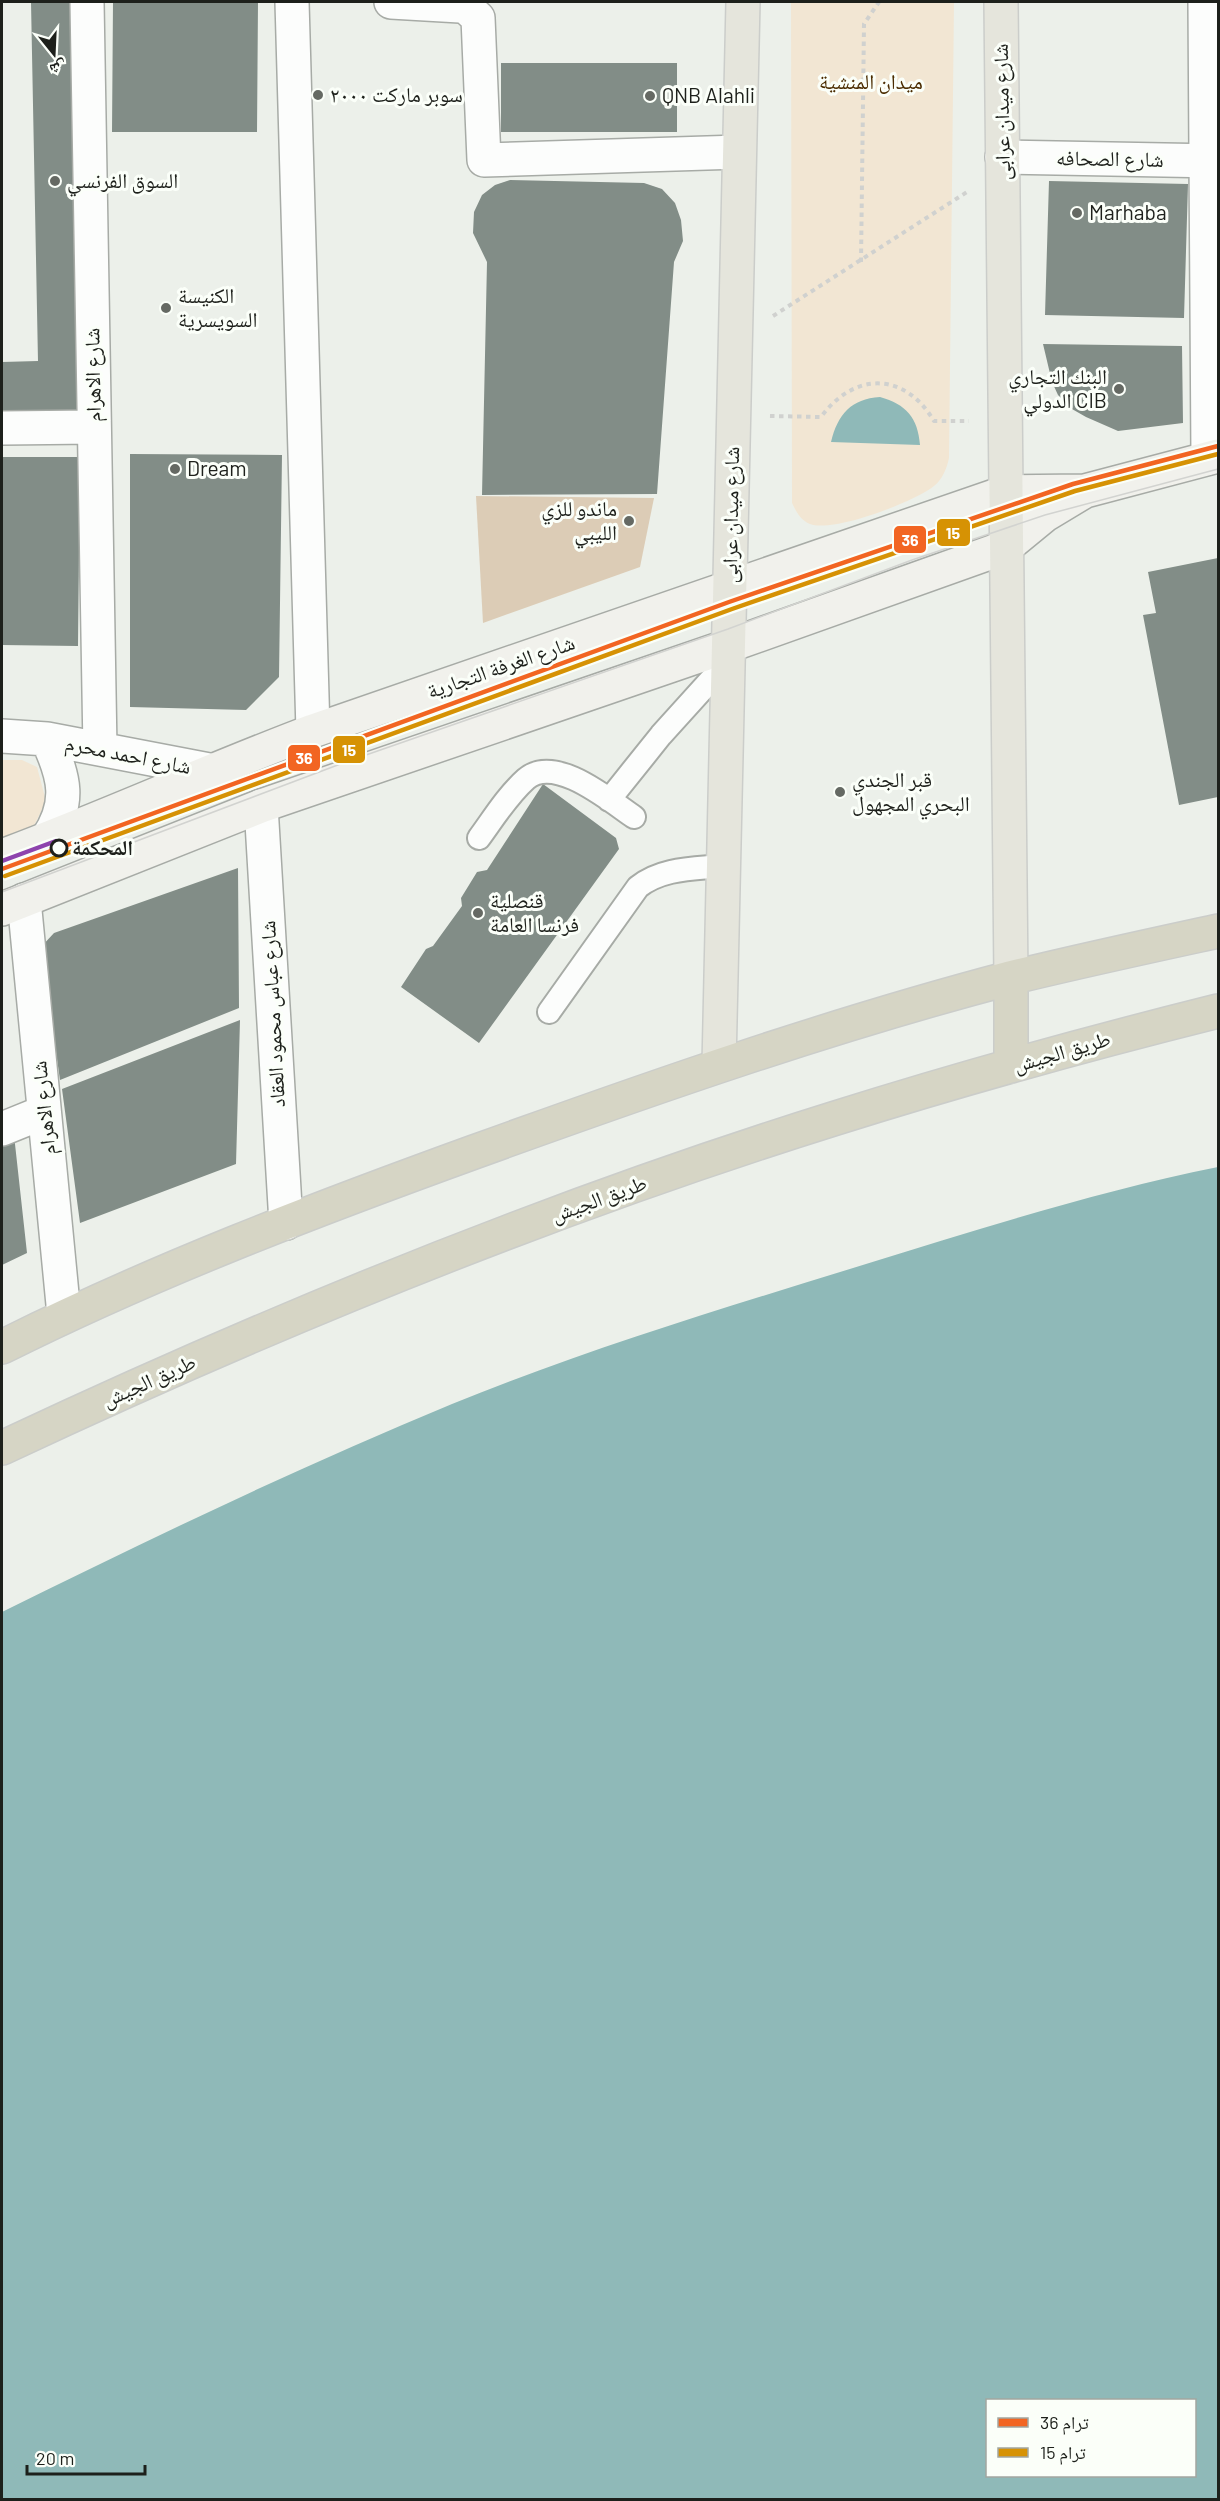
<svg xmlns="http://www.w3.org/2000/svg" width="1220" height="2501" font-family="Barlow,'Noto Naskh Arabic',sans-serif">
	<rect width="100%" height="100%" fill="#ecf0ea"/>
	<!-- green -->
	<path fill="#f2e6d3" d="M791,2h163l-5,456c-2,10 -7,22 -15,28 -20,16 -101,47 -124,38 -10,-4 -14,-13 -18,-21z
		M2,760h20l15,7 9,34 -12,25 -32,13z"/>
	<!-- forest -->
	<path fill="#dcccb6" d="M476,496l178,2 -14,69 -157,56z"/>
	<!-- water -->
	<path fill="#8fb9b8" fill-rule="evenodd" d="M880,397c26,7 38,21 40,48l-89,-3c7,-28 20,-43 49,-45z
		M1218,1167v1332h-1216v-887c148,-73 297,-145 450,-208 135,-55 275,-97 414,-140 117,-36 233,-73 352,-97zM988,2400h206v76h-206z"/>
	<!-- building -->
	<path fill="#828d87" d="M31,2h43l3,408 -75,1v-49l36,-1z
		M113,2h145l-1,130h-145z
		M501,63h176v69h-176z
		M510,180l134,3 18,6 13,14 6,17 2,21 -9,21 -17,232 -175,1 5,-233 -14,-29 1,-21 8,-17 13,-10z
		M1049,181l139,3 -4,134 -139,-3z
		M1043,344l139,2 1,77 -65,8 -32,-14 -14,-8 -14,-14 -6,-13z
		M130,454l152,1 -3,222 -33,33 -116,-3z
		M2,457h78l-2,189 -76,-1z
		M1218,558v239l-39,8 -36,-190 13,-2 -8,-41z
		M543,784l73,54 3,11 -140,194 -78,-56 25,-38 7,-3 29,-40 -1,-8 16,-26 10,-2z
		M238,868l1,140 -179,72 -19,-133 13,-14z
		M240,1020l-4,144 -156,59 -18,-134z
		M14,1135l13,118 -25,12v-126z"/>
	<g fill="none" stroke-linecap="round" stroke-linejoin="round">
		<defs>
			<path id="lane" d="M609,800l52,-65 66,-73
				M479,838c14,-19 28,-42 47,-59 29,-25 83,21 108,38
				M549,1012l89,-125c24,-19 55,-18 84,-21"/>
			<path id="street" d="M87,2l13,747
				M292,2l21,729
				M391,2l69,4 7,2 11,10 6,142 255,-8
				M1205,2l3,456
				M1002,157l216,4
				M2,428l92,-1
				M2,736l45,3 162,31
				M261,806l25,417
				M47,839c24,-36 18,-62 0,-100
				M24,900l40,415
				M2,1129l42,-17"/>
			<path id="secondary" d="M2,856c105,-39 207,-86 311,-125l693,-239 78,-1
				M2,909l259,-103 467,-160 278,-99 39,-32 40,-24 133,-35"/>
			<path id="primary" d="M1001,2l10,976
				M719,1065l24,-1063"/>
			<path id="highway" d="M1011,978v88
				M2,1347c152,-76 312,-137 472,-195 177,-64 354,-126 536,-174 69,-17 139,-32 208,-47
				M2,1448c270,-127 549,-241 834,-330 127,-40 254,-75 382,-107"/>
		</defs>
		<!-- lane casing -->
		<use href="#lane" stroke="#a7aba6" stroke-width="26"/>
		<!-- street casing -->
		<use href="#street" stroke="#a7aba6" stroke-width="36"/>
		<!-- secondary casing -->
		<use href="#secondary" stroke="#a7aba6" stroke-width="36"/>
		<!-- primary casing -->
		<use href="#primary" stroke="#cbcdca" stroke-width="36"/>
		<!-- highway casing -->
		<use href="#highway" stroke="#cbcdca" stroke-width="36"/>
		<!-- path -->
		<path stroke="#d0d1cf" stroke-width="4" stroke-dasharray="4.5 4.5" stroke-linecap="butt" d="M861,262l3,-238 15,-22
			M773,316l194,-124
			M770,416l51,1c33,-45 83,-46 113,4h35"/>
		<!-- lane -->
		<use href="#lane" stroke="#fcfdfc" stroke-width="22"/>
		<!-- street -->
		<use href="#street" stroke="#fcfdfc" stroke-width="33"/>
		<!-- secondary -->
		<use href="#secondary" stroke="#f1f1ec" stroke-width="33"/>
		<!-- primary -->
		<use href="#primary" stroke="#e5e5dc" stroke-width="33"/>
		<!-- highway -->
		<use href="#highway" stroke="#d6d5c5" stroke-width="33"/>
		<!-- tram -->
		<path stroke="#d2d3d0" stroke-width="1.5" d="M2,892l341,-129 385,-134 184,-69 133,-45 173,-46"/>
		<defs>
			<path id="tram-1" d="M2,869l727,-267 344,-118 145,-38"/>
			<path id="tram-2" d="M5,876l727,-267 343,-118 143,-37"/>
			<path id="tram-3" d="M2,861l54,-20"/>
		</defs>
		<!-- tram-1 casing -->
		<use href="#tram-1" stroke="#fbfff9" stroke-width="9"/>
		<!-- tram-2 casing -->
		<use href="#tram-2" stroke="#fbfff9" stroke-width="9"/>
		<!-- tram-3 casing -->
		<use href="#tram-3" stroke="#fbfff9" stroke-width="9"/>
		<!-- tram-1 -->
		<use href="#tram-1" stroke="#f26522" stroke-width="4.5"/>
		<!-- tram-2 -->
		<use href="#tram-2" stroke="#d69204" stroke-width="4.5"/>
		<!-- tram-3 -->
		<use href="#tram-3" stroke="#8e44ad" stroke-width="4.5"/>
	</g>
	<!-- markers -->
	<g fill="#656963" stroke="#fbfff9" stroke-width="2">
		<circle cx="318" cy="95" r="6"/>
		<circle cx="650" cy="96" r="6"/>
		<circle cx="55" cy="181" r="6"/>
		<circle cx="1077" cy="213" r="6"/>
		<circle cx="166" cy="308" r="6"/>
		<circle cx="1119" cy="389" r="6"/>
		<circle cx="175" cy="469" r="6"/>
		<circle cx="629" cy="521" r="6"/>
		<circle cx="840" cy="792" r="6"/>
		<circle cx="478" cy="913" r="6"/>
	</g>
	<circle fill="#fbfff9" stroke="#1d201b" stroke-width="3" cx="59" cy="848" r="8"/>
	<g text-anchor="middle" stroke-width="6" stroke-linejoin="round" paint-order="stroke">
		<!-- park labels -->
		<g font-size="21" fill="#4b2c00" stroke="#fbfff9">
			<text x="871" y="89">ميدان المنشية</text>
		</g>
		<!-- poi labels -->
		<g font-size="21" fill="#1d201b" stroke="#fbfff9" text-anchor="start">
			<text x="330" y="102">سوبر ماركت ٢٠٠٠</text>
			<text x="662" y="103">QNB Alahli</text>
			<text x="67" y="188">السوق الفرنسي</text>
			<text x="1089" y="220">Marhaba</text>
			<text x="178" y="303">الكنيسة<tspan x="178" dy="24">السويسرية</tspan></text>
			<text x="1107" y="384" text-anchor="end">البنك التجاري<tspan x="1107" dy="24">الدولي CIB</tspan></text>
			<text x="187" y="476">Dream</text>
			<text x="617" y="516" text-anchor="end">ماندو للزي<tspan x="617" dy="24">الليبي</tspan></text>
			<text x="852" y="787">قبر الجندي<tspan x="852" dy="24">البحري المجهول</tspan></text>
			<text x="490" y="908">قنصلية<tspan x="490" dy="24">فرنسا العامة</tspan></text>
		</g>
		<!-- street labels -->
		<g font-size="21" fill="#1d201b" stroke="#fbfff9">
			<text transform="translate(1002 112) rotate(-91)" y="7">شارع ميدان عرابى</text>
			<text transform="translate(1110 159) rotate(1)" y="7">شارع الصحافه</text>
			<text transform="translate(93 375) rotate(-91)" y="7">شارع الاهرام</text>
			<text transform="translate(731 515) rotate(-89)" y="7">شارع ميدان عرابى</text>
			<text transform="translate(501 667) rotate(-19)" y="7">شارع الغرفة التجارية</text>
			<text transform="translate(128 755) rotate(11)" y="7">شارع احمد محرم</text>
			<text transform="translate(273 1014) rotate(-93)" y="7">شارع عباس محمود العقاد</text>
			<text transform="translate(1062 1052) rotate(-16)" y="7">طريق الجيش</text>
			<text transform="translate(44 1108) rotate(-96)" y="7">شارع الاهرام</text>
			<text transform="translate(599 1199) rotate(-20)" y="7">طريق الجيش</text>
			<text transform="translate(149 1381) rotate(-24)" y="7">طريق الجيش</text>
		</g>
		<!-- stop labels -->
		<g font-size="21" font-weight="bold" fill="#1d201b" stroke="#fbfff9" text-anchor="start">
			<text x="72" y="855">المحكمة</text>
		</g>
	</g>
	<g stroke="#fbfff9" stroke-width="2">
		<rect x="936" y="518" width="35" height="29" rx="6" fill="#d69204"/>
		<rect x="893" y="525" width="34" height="29" rx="6" fill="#f26522"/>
		<rect x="332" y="735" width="34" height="29" rx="6" fill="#d69204"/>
		<rect x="287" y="744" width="34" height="28" rx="6" fill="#f26522"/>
	</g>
	<g font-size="16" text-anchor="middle" font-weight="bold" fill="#fff">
		<text x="953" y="539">15</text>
		<text x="910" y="546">36</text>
		<text x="349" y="756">15</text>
		<text x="304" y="764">36</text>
	</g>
	<!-- border -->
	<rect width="1220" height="2501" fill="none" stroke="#1d201b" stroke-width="6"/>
	<!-- legend -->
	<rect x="986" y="2399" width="210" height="78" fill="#fbfff9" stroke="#a2a6a0" stroke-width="1.5"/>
	<rect x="998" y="2418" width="30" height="9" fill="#f26522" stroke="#a2a6a0" stroke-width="1.5"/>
	<text x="1040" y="2429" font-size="18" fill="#1d201b">ترام 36</text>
	<rect x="998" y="2448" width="30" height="9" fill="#d69204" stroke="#a2a6a0" stroke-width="1.5"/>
	<text x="1040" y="2459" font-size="18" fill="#1d201b">ترام 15</text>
	<!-- north arrow -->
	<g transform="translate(54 54) rotate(162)" stroke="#fbfff9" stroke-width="4.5" paint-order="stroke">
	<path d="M0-4.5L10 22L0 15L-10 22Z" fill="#1d201b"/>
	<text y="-9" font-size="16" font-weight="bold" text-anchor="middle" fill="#1d201b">ش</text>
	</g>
	<!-- scale -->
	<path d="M27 2465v9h118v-9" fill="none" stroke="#1d201b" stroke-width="3"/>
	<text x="36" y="2465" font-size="18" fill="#1d201b" stroke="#fbfff9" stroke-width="4.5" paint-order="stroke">20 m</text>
</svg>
